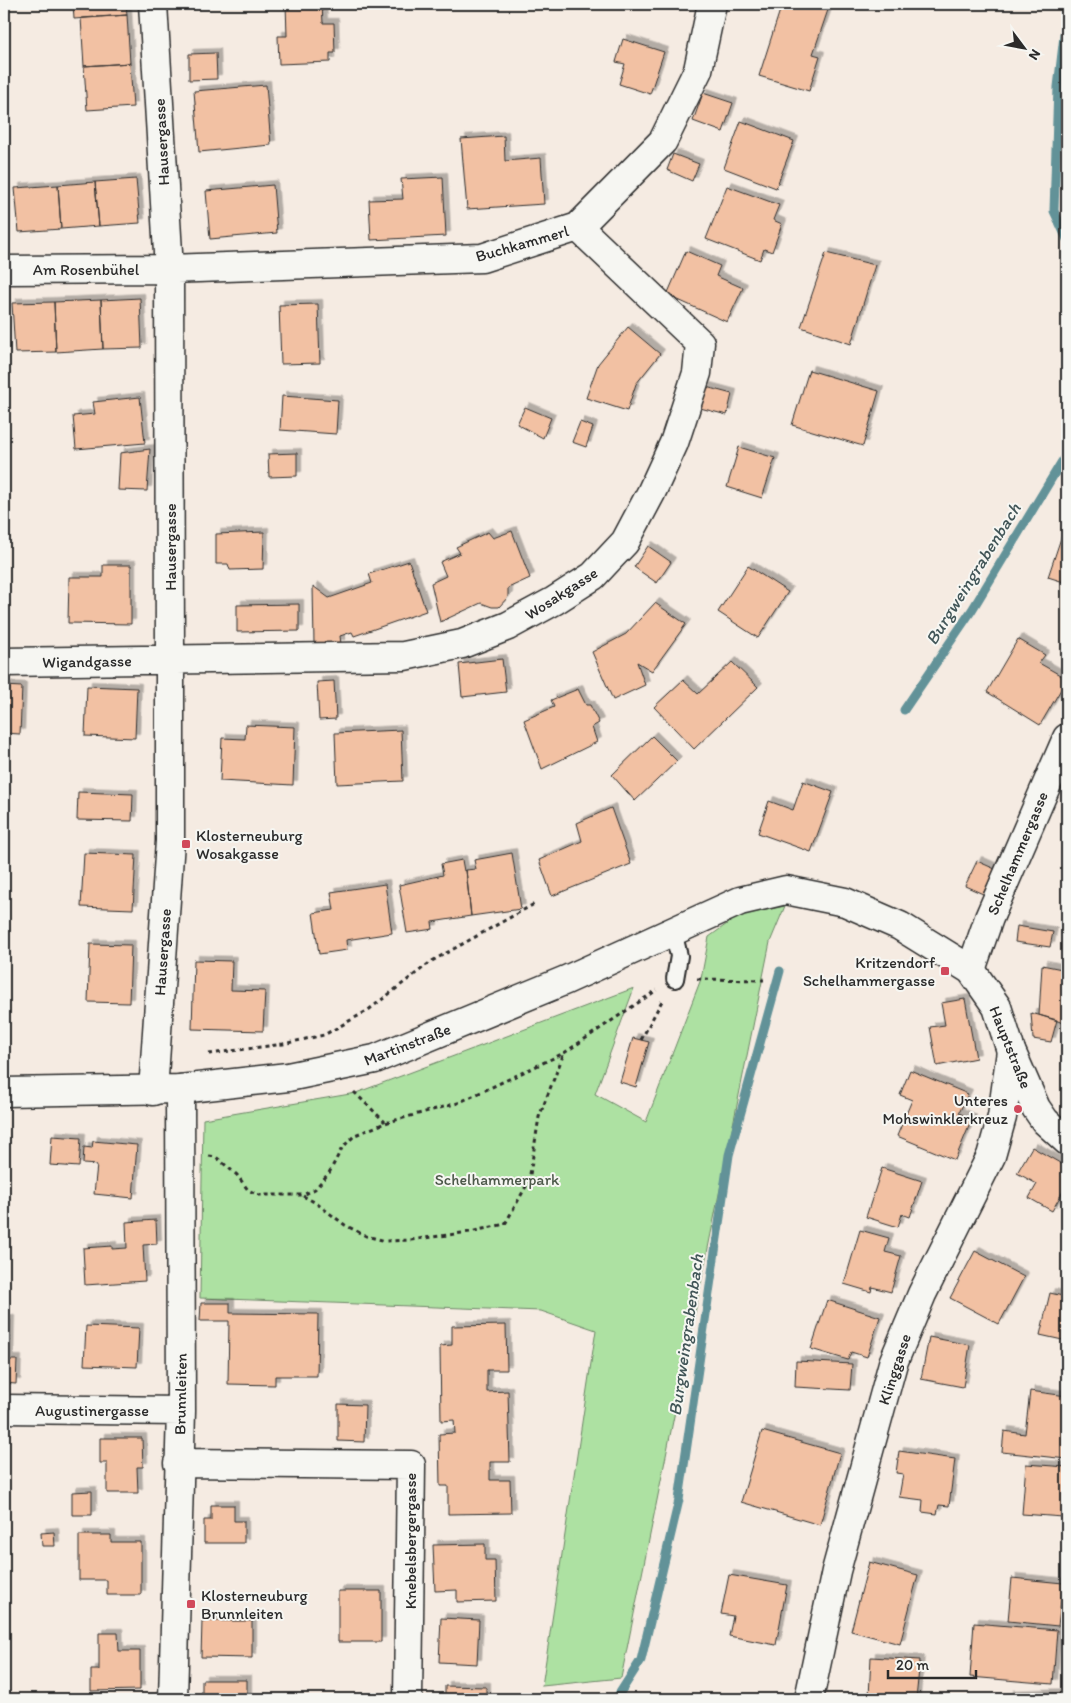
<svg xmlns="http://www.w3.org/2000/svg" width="1071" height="1703" font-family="Itim,sans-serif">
	<defs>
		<filter id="shadow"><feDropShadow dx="4.5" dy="-4.5" stdDeviation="0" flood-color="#0004"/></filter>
	</defs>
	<rect width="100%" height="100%" fill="#f5ebe2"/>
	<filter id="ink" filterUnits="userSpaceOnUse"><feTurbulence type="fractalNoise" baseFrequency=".02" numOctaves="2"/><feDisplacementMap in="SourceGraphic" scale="10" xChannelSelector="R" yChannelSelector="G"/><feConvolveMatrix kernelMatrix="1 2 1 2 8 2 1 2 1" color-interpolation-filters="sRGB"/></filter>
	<g filter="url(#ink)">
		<!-- green -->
		<path fill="#ade1a2" stroke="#6c8666" d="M785,906l-15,36 -149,736 -79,8 54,-356 -55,-19 -341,-13 3,-179 153,-26 278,-105 -39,106 51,28 55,-143 8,-42 29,-21z"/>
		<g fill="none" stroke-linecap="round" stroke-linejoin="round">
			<!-- stream -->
			<path stroke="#629298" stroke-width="9" d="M1067,10l-9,77 -4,124 13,28
				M904,710l68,-100 95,-157
				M616,1699l25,-39 38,-160 50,-345 51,-184"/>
		</g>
		<!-- building -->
		<path fill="#f2c1a3" stroke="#2b2b2b" filter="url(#shadow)" d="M73,4h53l1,11 -53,4z
			M286,4h36l1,19h11l1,30h-5v9l-51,2 -1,-28h9z
			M782,4h48l-17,50 7,2 -11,35 -50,-15z
			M127,15l3,48 -46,3 -3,-48z
			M623,39l41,13 -14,42 -31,-10 6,-20 -9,-2z
			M216,53l1,26 -28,1v-26z
			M130,63l3,44 -46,3 -3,-44z
			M266,85l5,60 -72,7 -5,-61z
			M703,93l30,10 -10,29 -30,-11z
			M741,121l53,20 -18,47 -52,-20z
			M504,136l1,25 36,-3 3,46 -77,5 -6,-70z
			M673,154l26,10 -7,17 -25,-11z
			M443,177l3,59 -75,4 -2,-40 34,-1 -2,-20z
			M136,179l4,44 -41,3 -4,-44z
			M95,182l4,44 -38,3 -3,-44z
			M58,185l3,44 -42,3 -4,-44z
			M273,185l4,48 -67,6 -4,-48z
			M727,186l52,19 -6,15 9,4 -10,28 -8,-3 -4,11 -54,-21z
			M686,251l34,15 -4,10 27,12 -16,34 -60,-27z
			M826,253l49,12 -24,79 -50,-17z
			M140,298l2,50 -39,1 -2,-49z
			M101,300l2,49 -47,3 -2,-50z
			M54,302l2,50 -41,1 -3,-50z
			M318,304l2,59 -39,1 -2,-59z
			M628,327l32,27 -24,30 -9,27 -41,-13 12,-34z
			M809,370l70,21 -16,55 -71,-21z
			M706,387l26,7 -5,21 -27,-7z
			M282,396l56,4 -2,34 -56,-4z
			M140,397l5,46 -69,6 -3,-33 22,-2 -2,-12z
			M525,407l26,11 -8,20 -26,-14z
			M580,422l13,5 -7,20 -14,-5z
			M739,447l36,11 -13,40 -35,-11z
			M150,449l-3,42 -29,-1 2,-37z
			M297,453v23l-28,1 -1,-23z
			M1066,523h1v60l-19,-6z
			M512,531l18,47 -22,10v9l-9,10h-7l-11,-4 -41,19 -9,-39 15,-7 -6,-14 20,-9 -4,-6 32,-15 5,6z
			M264,532l-1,37 -33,1 -2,-6h-12v-30z
			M648,546l23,16 -14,21 -23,-16z
			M409,561l17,50 -72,25 -2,-4 -12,4 1,8h-27l-1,-58 16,12 43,-15 -3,-9z
			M103,565h28v59l-63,-1 1,-46h34z
			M748,566l40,26 -30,46 -40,-26z
			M655,603l31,21 -34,47 -15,-9 8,23 -32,15 -21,-48 34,-18z
			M299,604v27l-62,1v-27z
			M1018,639l27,16 -6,8 28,16 -27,46 -53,-33z
			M502,659l4,33 -44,5 -3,-33z
			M732,662l26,25 -64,62 -40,-42 29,-27 15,14z
			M334,681l2,38 -17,1 -2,-38z
			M4,686l18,1 -2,47 -16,-1z
			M87,686l50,2 -2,50 -50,-2z
			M578,689l8,16h4l9,18 -7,4 5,15 -55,27 -18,-49 30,-13 -3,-7z
			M246,725l49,2 -2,58 -73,-4 2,-43 23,1z
			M401,730l2,51 -66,3 -2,-51z
			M652,736l25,25 -42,40 -23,-26z
			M803,781l30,11 -22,60 -53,-19 11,-32 24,9z
			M78,792l55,2 -1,27 -55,-1z
			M611,808l20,56 -79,32 -13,-36 43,-19 -5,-18z
			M84,853l52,2 -3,54 -52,-2z
			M512,853l9,56 -50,7 -5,-46 10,-1 -2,-9z
			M462,860l2,11 2,-1 5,46 -39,6 1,7 -26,4 -8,-48 44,-10 -2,-11z
			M977,861l18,8 -12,25 -18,-8z
			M385,884l7,49 -46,7 1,10 -28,4 -6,-41 21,-3 -3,-18z
			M1017,926l36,6 -3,15 -35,-5z
			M90,944l41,1 -2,58 -41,-1z
			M194,960l38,1 -1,29 34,1 -2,40 -71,-2z
			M1042,965l25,5v54l-28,-9z
			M965,999l11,59 -39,8 -7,-39 15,-2 -4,-22z
			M1031,1013l26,7 -6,22 -18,-3z
			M633,1038l16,4 -13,45 -16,-5z
			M910,1070l58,24 -9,19 13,6 -17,41 -58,-24 15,-36 -12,-5z
			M52,1136l29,2 -2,29 -29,-2z
			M93,1141l44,4 -4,53 -39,-4 3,-29 -14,-1 1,-17 8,1z
			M1032,1147l35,20v17l-15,27 -23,-13 8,-14 -20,-11z
			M882,1168l40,13 -12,36 -8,-3 -4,13 -32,-10z
			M156,1220l1,24 -14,1 2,36 -60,4 -2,-37 29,-2v3l15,-1 -1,-26z
			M860,1230l29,8 -4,14 16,4 -10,36 -19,-5 -1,5 -27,-8z
			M975,1251l49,26 -25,47 -49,-26z
			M1050,1293l17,4v44l-27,-6z
			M827,1300l53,17 -13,40 -16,-5 -3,8 -37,-11z
			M201,1303h29v10l88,1 -1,62h-42v9l-47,-1 1,-63h-29z
			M4,1320h6l-1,40h8l-1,24 -12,-1z
			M506,1325l1,45h-20v22l21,-1 2,71h-20v18h20l1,33 -63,1v-28h-8l-1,-52 16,-1 -1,-13 -13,1 -1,-75 12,-1v-19z
			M86,1326l53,2 -2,39 -53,-2z
			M929,1337l41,8 -7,42 -42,-8z
			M796,1361l56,3 -2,26 -55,-3z
			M1030,1391l37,5v63l-65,-7 2,-21 21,3z
			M338,1404l27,1 -1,37 -26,-1z
			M762,1431l78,22 -20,72 -79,-23z
			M100,1438h42l1,29h-6l1,26h-31v-30h-7z
			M899,1451l56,8 -6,47 -10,-1 -2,9 -15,-2 1,-12 -24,-3 4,-23 -7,-1z
			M1026,1464l41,3 -4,50 -41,-3z
			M92,1491v24h-20v-23z
			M211,1505h23v16h10v22h-40v-23h7z
			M54,1532l1,14h-13l-1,-13z
			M79,1535h32v7h30v53h-34v-15h-28z
			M485,1544v16h10l1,41 -39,1v-12l-22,1 -2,-46z
			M869,1562l49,13 -18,69 -49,-13z
			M729,1575l58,10 -11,60 -47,-9 4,-20 -12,-2z
			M1012,1578l51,5 -5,43 -50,-5z
			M338,1591h43v51h-43z
			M441,1618l38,2 -2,44 -38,-2z
			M202,1621h50v37l-51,-1z
			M974,1623l83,7 -4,54 -83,-7z
			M99,1633h19l1,18h21v39l-49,1v-21h8z
			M871,1657l49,3 -4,39h-54l7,-2z
			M202,1680h45v19h-45z
			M445,1686l41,1v12h-41z
			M1065,1693l1,6h-57v-4z"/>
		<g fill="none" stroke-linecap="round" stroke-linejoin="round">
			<defs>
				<path id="service" d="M673,931l6,25 -4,23"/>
				<path id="minor" d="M4,270l165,-1 313,-11 96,-31 85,-86 35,-71 14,-66
					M4,662l400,-6 58,-12 46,-18 46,-25 39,-25 14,-15 18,-19 26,-49 23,-50 23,-70 3,-30 -122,-116
					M971,970l18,-52 78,-180
					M153,1091l17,-250v-181l-1,-391 -16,-265
					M4,1409l177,2
					M178,1463l233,2 -3,234
					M173,1699l8,-288 -1,-322
					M809,1699l27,-128 57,-208 29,-69 69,-138 11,-39 9,-66"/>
				<path id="secondary" d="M4,1092l176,-3 108,-12 87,-18 191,-79 174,-79 46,-11 59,12 55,24 71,44 26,37 14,44 25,57 9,13 22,20"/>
			</defs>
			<!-- service casing -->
			<use href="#service" stroke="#2b2b2b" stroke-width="20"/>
			<!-- minor casing -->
			<use href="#minor" stroke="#2b2b2b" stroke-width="31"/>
			<!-- secondary casing -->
			<use href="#secondary" stroke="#2b2b2b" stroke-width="31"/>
			<!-- path -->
			<path stroke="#2b2b2b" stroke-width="3" stroke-dasharray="4 4" stroke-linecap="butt" d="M697,979l67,1
				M641,1040l22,-41
				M209,1054l74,-10 41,-9 43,-24 65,-50 104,-58
				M354,1092l31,30
				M209,1156l7,1 21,18 11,15 11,5h44l12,-6 14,-16 13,-25 13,-13 30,-12 73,-20 106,-50 93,-63
				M303,1196l13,7 29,22 21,11 20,5 24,-1 60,-8 35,-8 24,-43 10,-64 25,-64"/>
			<!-- service -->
			<use href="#service" stroke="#f6f6f2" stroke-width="16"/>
			<!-- minor -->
			<use href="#minor" stroke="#f6f6f2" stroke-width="28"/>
			<!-- secondary -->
			<use href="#secondary" stroke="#f6f6f2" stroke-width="28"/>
		</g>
	</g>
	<!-- markers -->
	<g fill="#d1495b" stroke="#f6f6f2" stroke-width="2">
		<rect x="181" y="839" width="10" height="10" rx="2.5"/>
		<rect x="940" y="966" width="10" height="10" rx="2.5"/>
		<circle cx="1018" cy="1109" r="5"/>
		<rect x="186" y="1599" width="10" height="10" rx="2.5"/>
	</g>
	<g text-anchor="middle" stroke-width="4" stroke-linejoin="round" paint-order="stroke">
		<!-- street labels -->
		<g font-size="16" fill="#2b2b2b" stroke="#f6f6f2">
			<text transform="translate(161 142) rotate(-93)" y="6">Hausergasse</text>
			<text transform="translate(522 243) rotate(-16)" y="6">Buchkammerl</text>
			<text x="86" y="275">Am Rosenbühel</text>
			<text transform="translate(170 547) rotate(-90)" y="6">Hausergasse</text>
			<text transform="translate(561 593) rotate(-33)" y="6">Wosakgasse</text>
			<text transform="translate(87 661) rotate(-1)" y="6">Wigandgasse</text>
			<text transform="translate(1017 853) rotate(-67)" y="6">Schelhammergasse</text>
			<text transform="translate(162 952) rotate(-86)" y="6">Hausergasse</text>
			<text transform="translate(407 1044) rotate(-21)" y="6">Martinstraße</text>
			<text transform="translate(1011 1047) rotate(68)" y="6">Hauptstraße</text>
			<text transform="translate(894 1369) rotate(-72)" y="6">Klinggasse</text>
			<text transform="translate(180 1394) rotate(-89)" y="6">Brunnleiten</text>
			<text x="92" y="1416">Augustinergasse</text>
			<text transform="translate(410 1541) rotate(-90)" y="6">Knebelsbergergasse</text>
		</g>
		<!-- poi labels -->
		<g font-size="16" fill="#2b2b2b" stroke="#f6f6f2" text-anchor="start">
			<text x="196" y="841">Klosterneuburg<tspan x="196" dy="18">Wosakgasse</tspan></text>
			<text x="935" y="968" text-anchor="end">Kritzendorf<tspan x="935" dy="18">Schelhammergasse</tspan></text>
			<text x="1008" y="1106" text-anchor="end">Unteres<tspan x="1008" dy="18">Mohswinklerkreuz</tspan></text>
			<text x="201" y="1601">Klosterneuburg<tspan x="201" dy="18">Brunnleiten</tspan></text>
		</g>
		<!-- park labels -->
		<g font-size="16" fill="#4c5849" stroke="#f6f6f2">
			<text x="497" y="1185">Schelhammerpark</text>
		</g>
		<!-- water labels -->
		<g font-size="18" font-style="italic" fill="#425658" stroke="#f6f6f2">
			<text transform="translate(973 574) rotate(-58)" y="6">Burgweingrabenbach</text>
			<text transform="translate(686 1335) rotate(-82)" y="6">Burgweingrabenbach</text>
		</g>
	</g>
	<!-- margin -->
	<rect width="1071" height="1703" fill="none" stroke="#f6f6f2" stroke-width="20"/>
	<rect x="10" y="10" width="1051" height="1683" fill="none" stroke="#2b2b2b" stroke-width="2" filter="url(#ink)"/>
	<!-- north arrow -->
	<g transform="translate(1024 48) rotate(122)" stroke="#f6f6f2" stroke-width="4" paint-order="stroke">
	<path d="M0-4L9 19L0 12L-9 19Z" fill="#2b2b2b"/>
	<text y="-8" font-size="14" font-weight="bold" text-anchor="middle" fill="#2b2b2b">N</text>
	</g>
	<!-- scale -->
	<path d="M888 1670v8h88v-8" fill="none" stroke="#2b2b2b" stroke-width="2.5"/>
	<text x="896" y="1670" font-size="15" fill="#2b2b2b" stroke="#f6f6f2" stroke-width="4" paint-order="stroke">20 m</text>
</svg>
